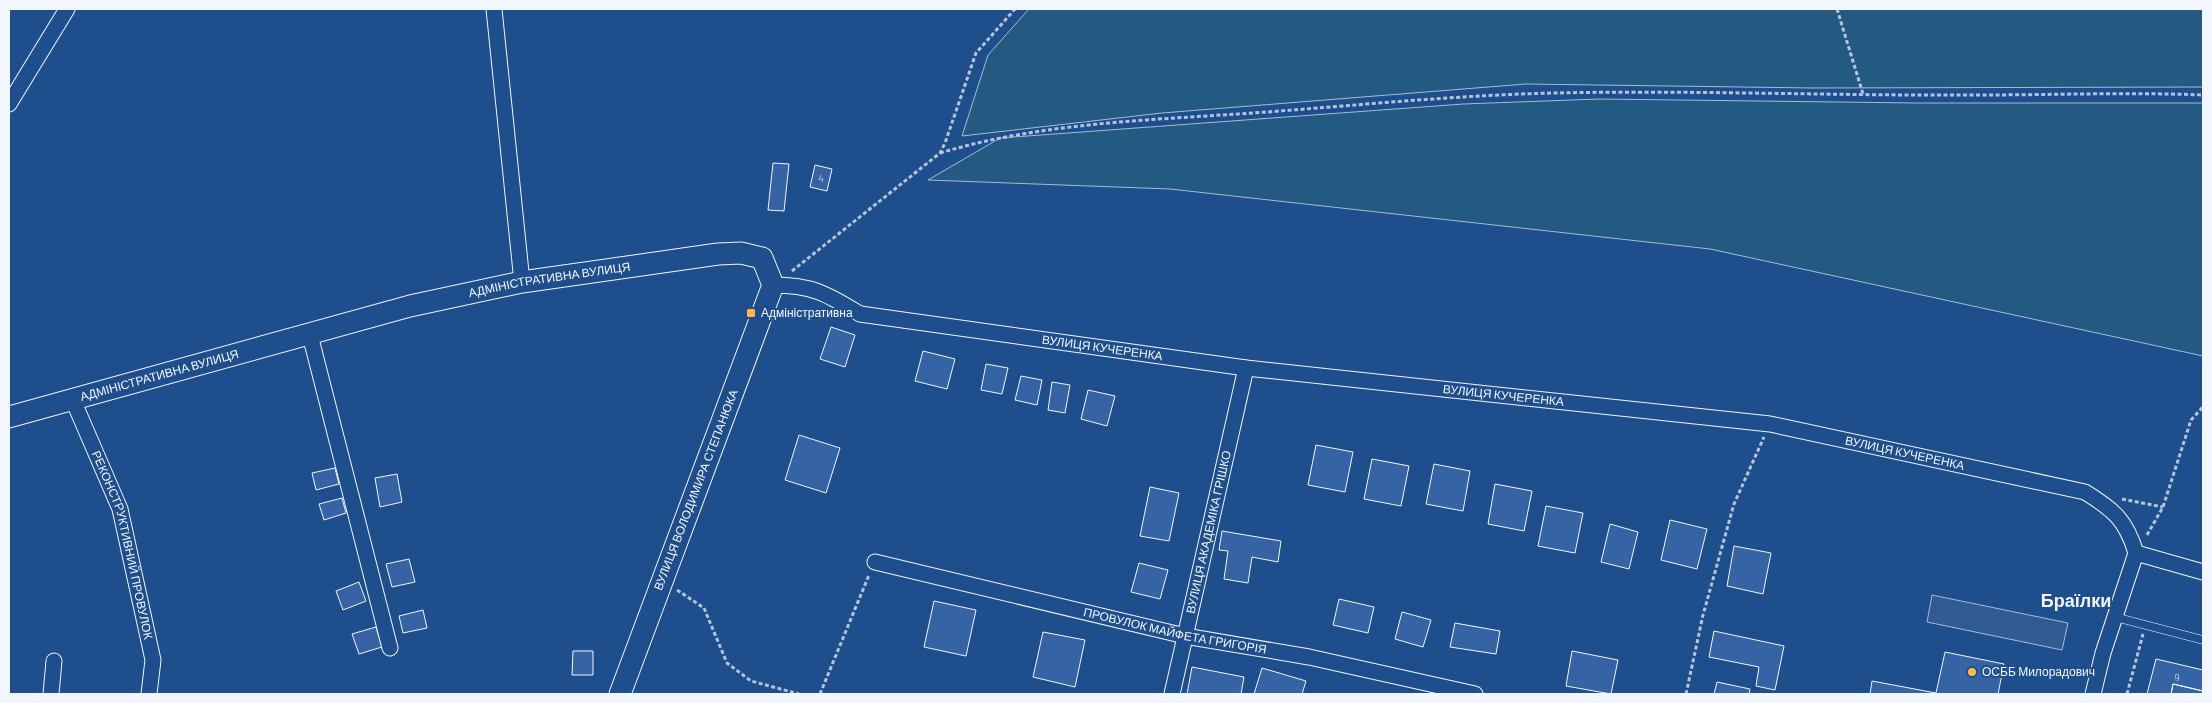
<svg xmlns="http://www.w3.org/2000/svg" width="2212" height="703" font-family="Barlow,sans-serif">
	<rect width="100%" height="100%" fill="#1f4e8c"/>
	<!-- green -->
	<path fill="#245a82" stroke="#a8bbd7" d="M1029,9h1174v78l-391,1 -286,-4 -364,29 -200,23 26,-81z
		M1599,99l318,4h286v253l-493,-107 -540,-60 -242,-9 72,-42 463,-34z"/>
	<!-- parking -->
	<path fill="#305b95" stroke="#a8bbd7" d="M1932,595l136,28 -6,27 -135,-28z"/>
	<!-- building -->
	<path fill="#3563a3" stroke="#f2f6ff" d="M773,163l16,1 -5,47 -16,-1z
		M815,165l17,4 -5,22 -17,-4z
		M831,327l24,8 -10,32 -25,-8z
		M923,351l32,8 -8,30 -32,-8z
		M986,364l22,4 -6,26 -21,-4z
		M1021,376l21,4 -5,25 -22,-5z
		M1052,382l18,3 -5,28 -17,-3z
		M1088,390l27,6 -8,30 -26,-7z
		M799,435l41,13 -14,45 -41,-13z
		M1316,445l37,7 -8,40 -37,-7z
		M1372,459l37,7 -8,40 -37,-7z
		M1434,464l36,7 -7,40 -37,-7z
		M335,468l4,16 -23,6 -4,-17z
		M397,474l5,28 -22,5 -5,-29z
		M1495,484l37,7 -8,40 -36,-7z
		M1150,487l29,6 -10,48 -29,-5z
		M342,498l4,15 -22,7 -5,-16z
		M1546,506l37,7 -8,40 -37,-7z
		M1670,520l37,9 -10,40 -36,-9z
		M1610,524l28,8 -9,37 -28,-7z
		M1222,531l59,10 -3,21 -26,-5 -4,26 -24,-4 4,-28 -9,-1z
		M1734,546l37,7 -8,41 -36,-8z
		M409,559l6,23 -23,5 -6,-23z
		M1139,563l29,7 -8,29 -29,-7z
		M359,582l7,19 -23,9 -7,-19z
		M1339,599l35,8 -6,26 -35,-8z
		M934,601l42,9 -10,46 -42,-9z
		M423,610l4,18 -24,5 -4,-17z
		M1402,612l29,8 -8,27 -28,-8z
		M1455,623l45,8 -4,23 -46,-7z
		M376,627l6,20 -23,7 -7,-20z
		M1714,631l70,15 -9,44 -19,-4 3,-19 -50,-10z
		M1043,632l42,8 -10,47 -42,-10z
		M573,651h20v24h-21z
		M1572,651l46,9 -7,34 -45,-8z
		M1945,652l59,12 -6,30h-128l2,-13 64,12z
		M2156,659l47,11v21l-30,-7 -2,10h-24z
		M1192,667l52,10 -3,17h-54z
		M1262,668l44,13 -4,13h-48z
		M1717,682l33,7 -1,5h-35z
		M2173,684l30,7v3h-32z"/>
	<g fill="none" stroke-linecap="round" stroke-linejoin="round">
		<defs>
			<path id="lane" d="M2115,617l88,23"/>
			<g id="street">
				<path d="M494,9l28,273"/>
				<path d="M9,104l58,-95"/>
				<path id="s1" d="M773,285c40,0 54,9 87,29l386,54 524,56 315,68c29,18 41,28 51,61"/>
				<path d="M310,335l80,313"/>
				<path id="s2" d="M73,400l47,109 33,151 -4,34"/>
				<path d="M2136,553l67,19"/>
				<path id="s3" d="M875,562l310,74 124,21 166,37"/>
				<path d="M51,694l3,-33"/>
				<path id="s4" d="M1172,694l74,-326"/>
				<path d="M2093,694l10,-41 33,-100"/>
			</g>
			<g id="secondary">
				<path id="s5" d="M9,417l401,-111 112,-24 196,-28 23,-1 21,5 11,27 -153,409"/>
			</g>
		</defs>
		<!-- lane casing -->
		<use href="#lane" stroke="#f2f6ff" stroke-width="9"/>
		<!-- street casing -->
		<use href="#street" stroke="#f2f6ff" stroke-width="17"/>
		<!-- secondary casing -->
		<use href="#secondary" stroke="#f2f6ff" stroke-width="23"/>
		<!-- path -->
		<path stroke="#b3c4dc" stroke-width="3" stroke-dasharray="4 2.5" stroke-linecap="butt" d="M1837,9l26,85
			M940,153c110,-33 227,-33 340,-42 91,-7 183,-16 274,-18 142,-3 284,3 426,2 75,0 149,-3 223,0
			M792,271l148,-118 5,-10 31,-90 39,-44
			M2122,499l41,8
			M2147,535l16,-28 28,-87 12,-13
			M677,590l27,18 23,55 24,18 48,13
			M820,694l49,-119
			M1686,694l17,-79 31,-111 30,-67
			M2127,694l16,-60"/>
		<!-- lane -->
		<use href="#lane" stroke="#1f4e8c" stroke-width="8"/>
		<!-- street -->
		<use href="#street" stroke="#1f4e8c" stroke-width="15"/>
		<!-- secondary -->
		<use href="#secondary" stroke="#1f4e8c" stroke-width="21"/>
	</g>
	<!-- markers -->
	<g fill="#ffb74d" stroke="#1f4e8c" stroke-width="2">
		<rect x="746" y="308" width="10" height="10" rx="2.5"/>
		<circle cx="1972" cy="672" r="5"/>
	</g>
	<g text-anchor="middle" stroke-width="4" stroke-linejoin="round" paint-order="stroke">
		<!-- number labels -->
		<g font-size="10" fill="#c3d1e8">
			<text x="821" y="182">4</text>
			<text x="2177" y="681">9</text>
		</g>
		<!-- street labels -->
		<g font-size="12" fill="#f2f6ff" stroke="#1f4e8c">
			<text dy="4" stroke="none"><textPath href="#s5" startOffset="558">АДМІНІСТРАТИВНА ВУЛИЦЯ</textPath></text>
			<text dy="4" stroke="none"><textPath href="#s1" startOffset="338">ВУЛИЦЯ КУЧЕРЕНКА</textPath></text>
			<text dy="4" stroke="none"><textPath href="#s5" startOffset="156">АДМІНІСТРАТИВНА ВУЛИЦЯ</textPath></text>
			<text dy="4" stroke="none"><textPath href="#s1" startOffset="742">ВУЛИЦЯ КУЧЕРЕНКА</textPath></text>
			<text dy="4" stroke="none"><textPath href="#s1" startOffset="1148">ВУЛИЦЯ КУЧЕРЕНКА</textPath></text>
			<text transform="translate(696 490) rotate(-69)" y="4">ВУЛИЦЯ ВОЛОДИМИРА СТЕПАНЮКА</text>
			<text dy="4" stroke="none"><textPath href="#s4" startOffset="166">ВУЛИЦЯ АКАДЕМІКА ГРІШКО</textPath></text>
			<text dy="4" stroke="none"><textPath href="#s2" startOffset="154">РЕКОНСТРУКТИВНИЙ ПРОВУЛОК</textPath></text>
			<text dy="4" stroke="none"><textPath href="#s3" startOffset="308">ПРОВУЛОК МАЙФЕТА ГРИГОРІЯ</textPath></text>
		</g>
		<!-- poi labels -->
		<g font-size="12" fill="#f2f6ff" stroke="#1f4e8c" text-anchor="start">
			<text x="761" y="317">Адміністративна</text>
			<text x="1982" y="676">ОСББ Милорадович</text>
		</g>
		<!-- district labels -->
		<g font-size="18" font-weight="bold" fill="#f2f6ff" stroke="#1f4e8c">
			<text x="2076" y="607">Браїлки</text>
		</g>
	</g>
	<!-- border -->
	<rect width="2212" height="703" fill="none" stroke="#f2f6ff" stroke-width="20"/>
</svg>
